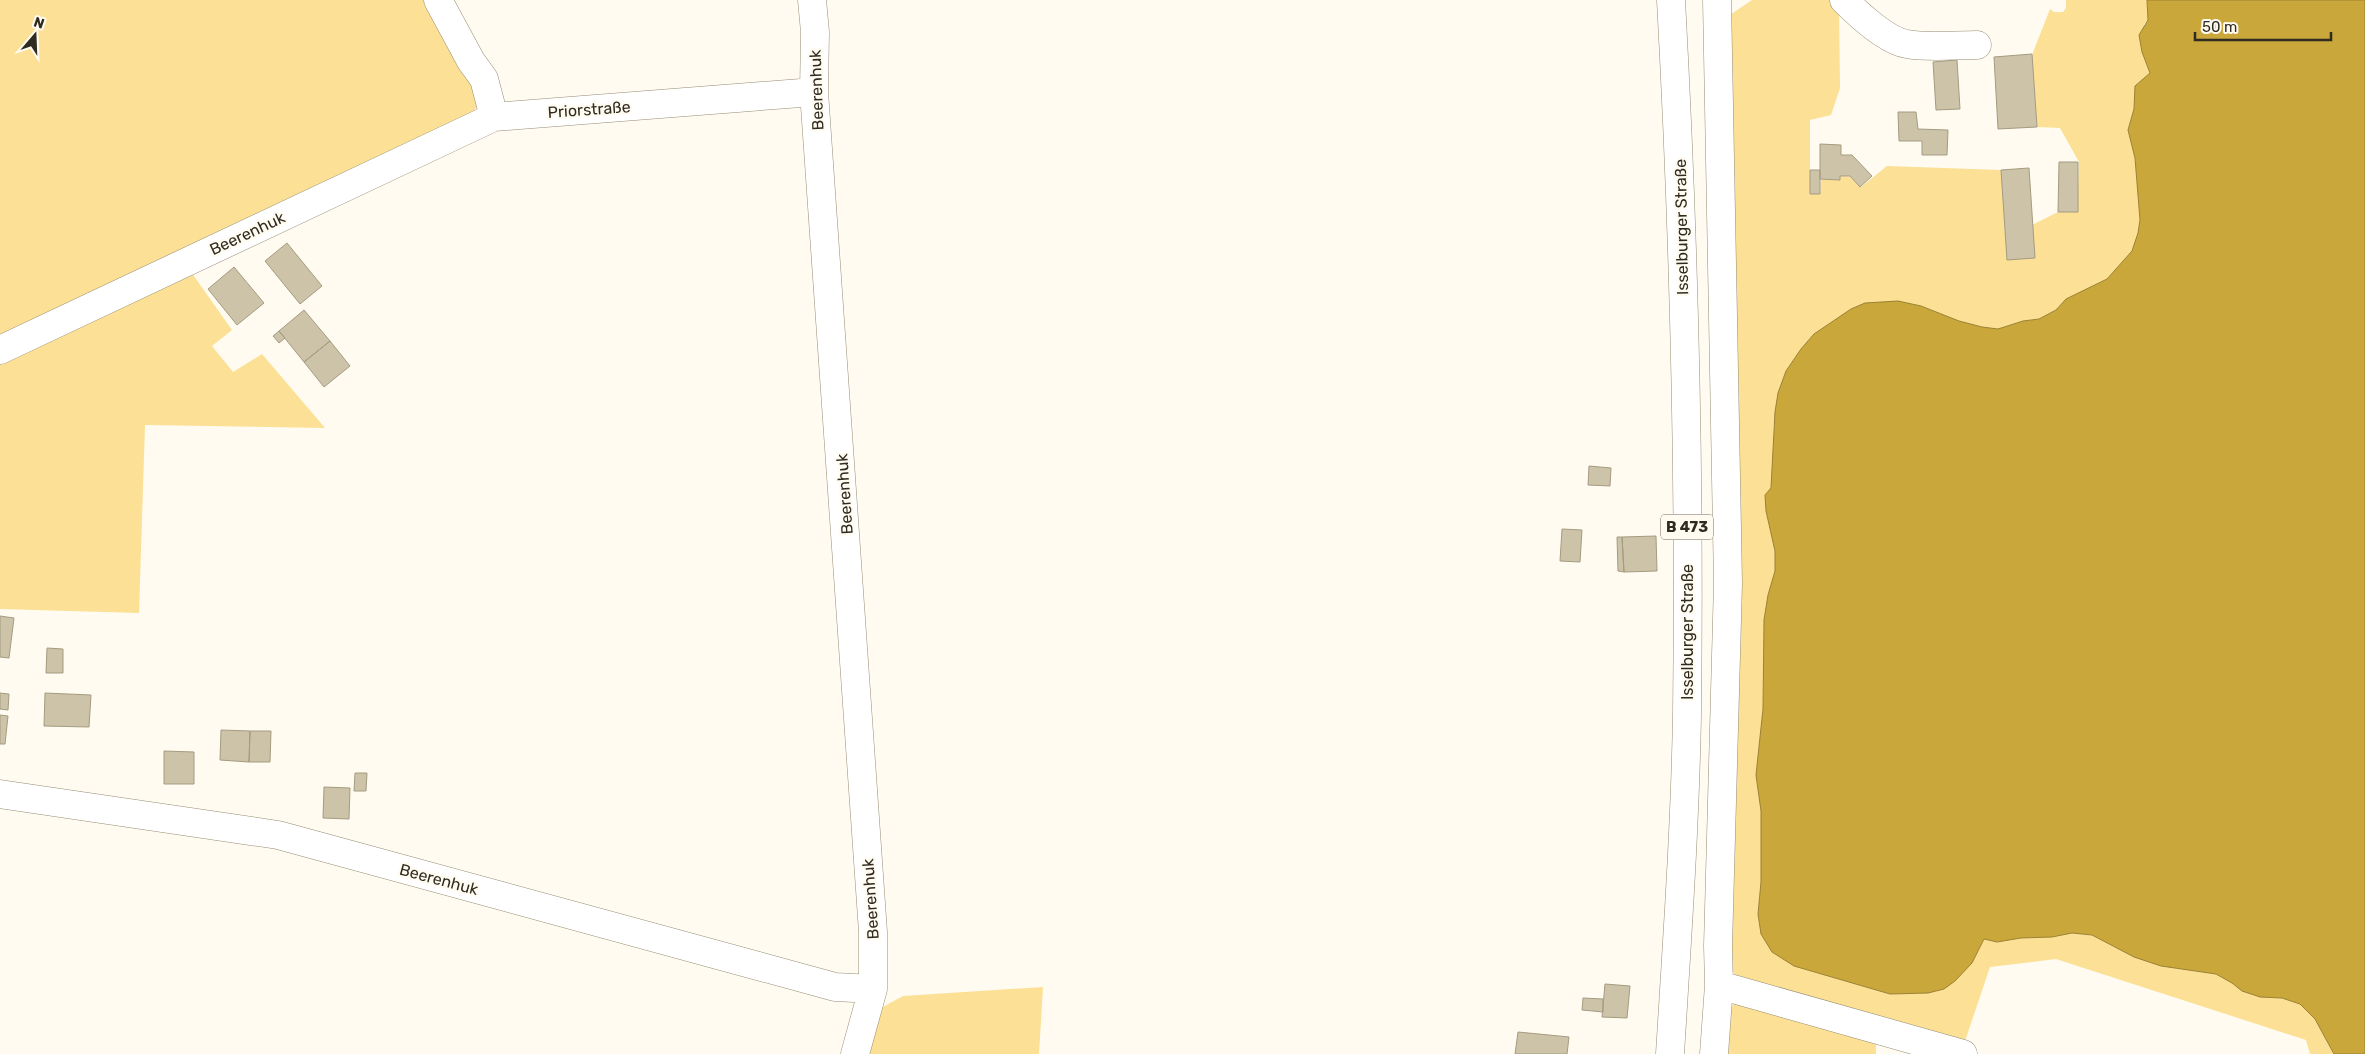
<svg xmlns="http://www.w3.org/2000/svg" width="2365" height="1054" font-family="Rubik,sans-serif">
	<rect width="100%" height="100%" fill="#fffbf0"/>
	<!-- green -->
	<path fill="#fbe095" d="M0,0h433l48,101 -14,19 -467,222z
		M1752,0h78l9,10 1,78 -9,27 -21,5v74h10l1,-15 19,1v-4l11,1 10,10 26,-21 114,4 31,55 26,-13h19l2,-50 -19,-34 -23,-1 -5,-72 18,-46 4,3h9l3,-4v-8h81l1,20 -4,4 -2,28 8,21 -15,13 -1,23 -6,21 7,28 5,62 -2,13 -6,18 -25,28 -41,20 -10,11 -17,9 -16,2 -25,8 -16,-2 -23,-6 -38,-15 -70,3 -50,40 -15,22 -8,22 -4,29 -1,55 -7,34 9,40v20l-7,24 -4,25 -1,89 -7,66 5,36v71l-3,32 3,20 11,18 22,14 96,28 38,-1 44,-30 12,-24 13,3 24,-4 31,-1 20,-4 20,2 42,22 27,9 55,8 16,9 10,8 18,6 22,1 18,6 15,15 19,35h-24l-4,-14 -250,-81 -66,8 -28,83 -222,-67 -12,-21 -7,-941z
		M189,269l43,61 -20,16 21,26 29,-18 63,74 -180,-3 -6,188 -139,-4v-250z
		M1043,987l-4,67h-173l15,-46 22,-12z
		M1756,1002l120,37v15h-156l2,-38 12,-12z"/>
	<!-- water -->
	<path fill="#c9a73b" stroke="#9b8233" d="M2147,0h218v1054h-31l-19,-35 -15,-15 -18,-6 -22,-1 -18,-6 -10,-8 -16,-9 -55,-8 -27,-9 -42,-22 -20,-2 -20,4 -31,1 -24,4 -13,-3 -12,24 -17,18 -11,8 -16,4 -38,1 -96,-28 -22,-14 -11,-18 -3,-20 3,-32v-71l-5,-36 7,-66 1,-89 4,-25 7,-24v-20l-9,-40 -1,-16 6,-7 4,-76 3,-19 8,-22 15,-22 13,-15 37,-25 14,-6 33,-2 23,5 38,15 23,6 16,2 25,-8 16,-2 17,-9 10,-11 41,-20 25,-28 6,-18 2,-13 -5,-62 -7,-28 6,-21 1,-23 15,-13 -8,-21 -3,-17 9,-15z"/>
	<!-- building -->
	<path fill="#cdc3a9" stroke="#a49b81" d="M2032,54l5,73 -39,2 -4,-72z
		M1957,60l3,49 -24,1 -3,-48z
		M1898,112h18l2,17 30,1 -1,25h-25v-14h-23z
		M1820,144l21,1v10h11l20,21 -12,11 -10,-11h-10v4l-20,-1z
		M2059,162h19v50h-20z
		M2029,168l6,90 -28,2 -6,-90z
		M1810,170h10v24h-10z
		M287,243l35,43 -22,18 -35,-43z
		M234,267l30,36 -27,22 -29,-36z
		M304,310l26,31 -26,21 -25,-31z
		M279,331l6,7 -6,5 -6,-7z
		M330,341l20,25 -26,21 -20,-25z
		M1589,466l22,2 -1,18 -22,-1z
		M1562,529l20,1 -2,32 -20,-1z
		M1656,536l1,35 -33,1 -2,-35z
		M1617,537h5l2,35 -6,-1z
		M0,616l14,2 -5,40 -9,-1z
		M47,648l16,1v24h-17z
		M0,693l9,1 -1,16 -8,-1z
		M45,693l46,2 -2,32 -45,-1z
		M0,715l8,1 -3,28h-5z
		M221,730l29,1 -1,31 -29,-2z
		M250,731h21l-1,31h-21z
		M164,751l30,1v32h-30z
		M355,773h12l-1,18h-12z
		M324,787l26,1 -1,31 -26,-1z
		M1605,984l25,2 -3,32 -25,-1z
		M1583,998l20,1v13l-21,-2z
		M1518,1032l51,5 -2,17h-52z"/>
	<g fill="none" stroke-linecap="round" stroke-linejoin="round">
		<defs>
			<path id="minor" d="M438,0l33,61 13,18 10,38 320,-25
				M812,0l3,32 -1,60 59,840v57l-18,65
				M1844,0c14,14 43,41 63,44 20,4 48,1 70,1
				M0,350l494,-233
				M0,794l278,41 557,152 38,2
				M1719,985l244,69
				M1714,1054l5,-69 -1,-39 10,-363 -11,-583"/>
			<path id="major" d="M1670,1054c7,-113 15,-226 17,-339 3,-238 -3,-477 -16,-715"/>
		</defs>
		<!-- minor casing -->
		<use href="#minor" stroke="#968d74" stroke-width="29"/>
		<!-- major casing -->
		<use href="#major" stroke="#968d74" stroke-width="29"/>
		<!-- minor -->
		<use href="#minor" stroke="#fff" stroke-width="28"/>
		<!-- major -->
		<use href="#major" stroke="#fff" stroke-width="28"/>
	</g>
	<g text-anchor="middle" stroke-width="4.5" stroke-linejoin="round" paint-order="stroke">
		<!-- shield labels -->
		<rect fill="#fffbf0" stroke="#6d695f" stroke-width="1" x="1661" y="514.5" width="52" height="25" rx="4"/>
		<g font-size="15" font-weight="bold" fill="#2f2b21">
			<text x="1687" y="532">B 473</text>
		</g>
		<!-- street labels -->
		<g font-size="16" fill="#2f2b21" stroke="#fffbf0">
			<text transform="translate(816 90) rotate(-92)" y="6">Beerenhuk</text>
			<text transform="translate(589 109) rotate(-4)" y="6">Priorstraße</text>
			<text transform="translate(1681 227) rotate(-91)" y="6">Isselburger Straße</text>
			<text transform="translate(247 233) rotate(-25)" y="6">Beerenhuk</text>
			<text transform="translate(844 494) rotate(-94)" y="6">Beerenhuk</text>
			<text transform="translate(1687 632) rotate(-90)" y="6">Isselburger Straße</text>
			<text transform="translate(439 879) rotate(15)" y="6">Beerenhuk</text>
			<text transform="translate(870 899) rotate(-94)" y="6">Beerenhuk</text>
		</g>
	</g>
	<!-- north arrow -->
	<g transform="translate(35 35) rotate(19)" stroke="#fffbf0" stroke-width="4" paint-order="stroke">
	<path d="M0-4L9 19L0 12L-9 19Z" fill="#2f2b21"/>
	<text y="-8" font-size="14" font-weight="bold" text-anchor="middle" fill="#2f2b21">N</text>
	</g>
	<!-- scale -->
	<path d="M2195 32v8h136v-8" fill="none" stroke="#2f2b21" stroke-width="2.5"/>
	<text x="2202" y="32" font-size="15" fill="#2f2b21" stroke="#fffbf0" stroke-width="4" paint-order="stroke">50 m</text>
</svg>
